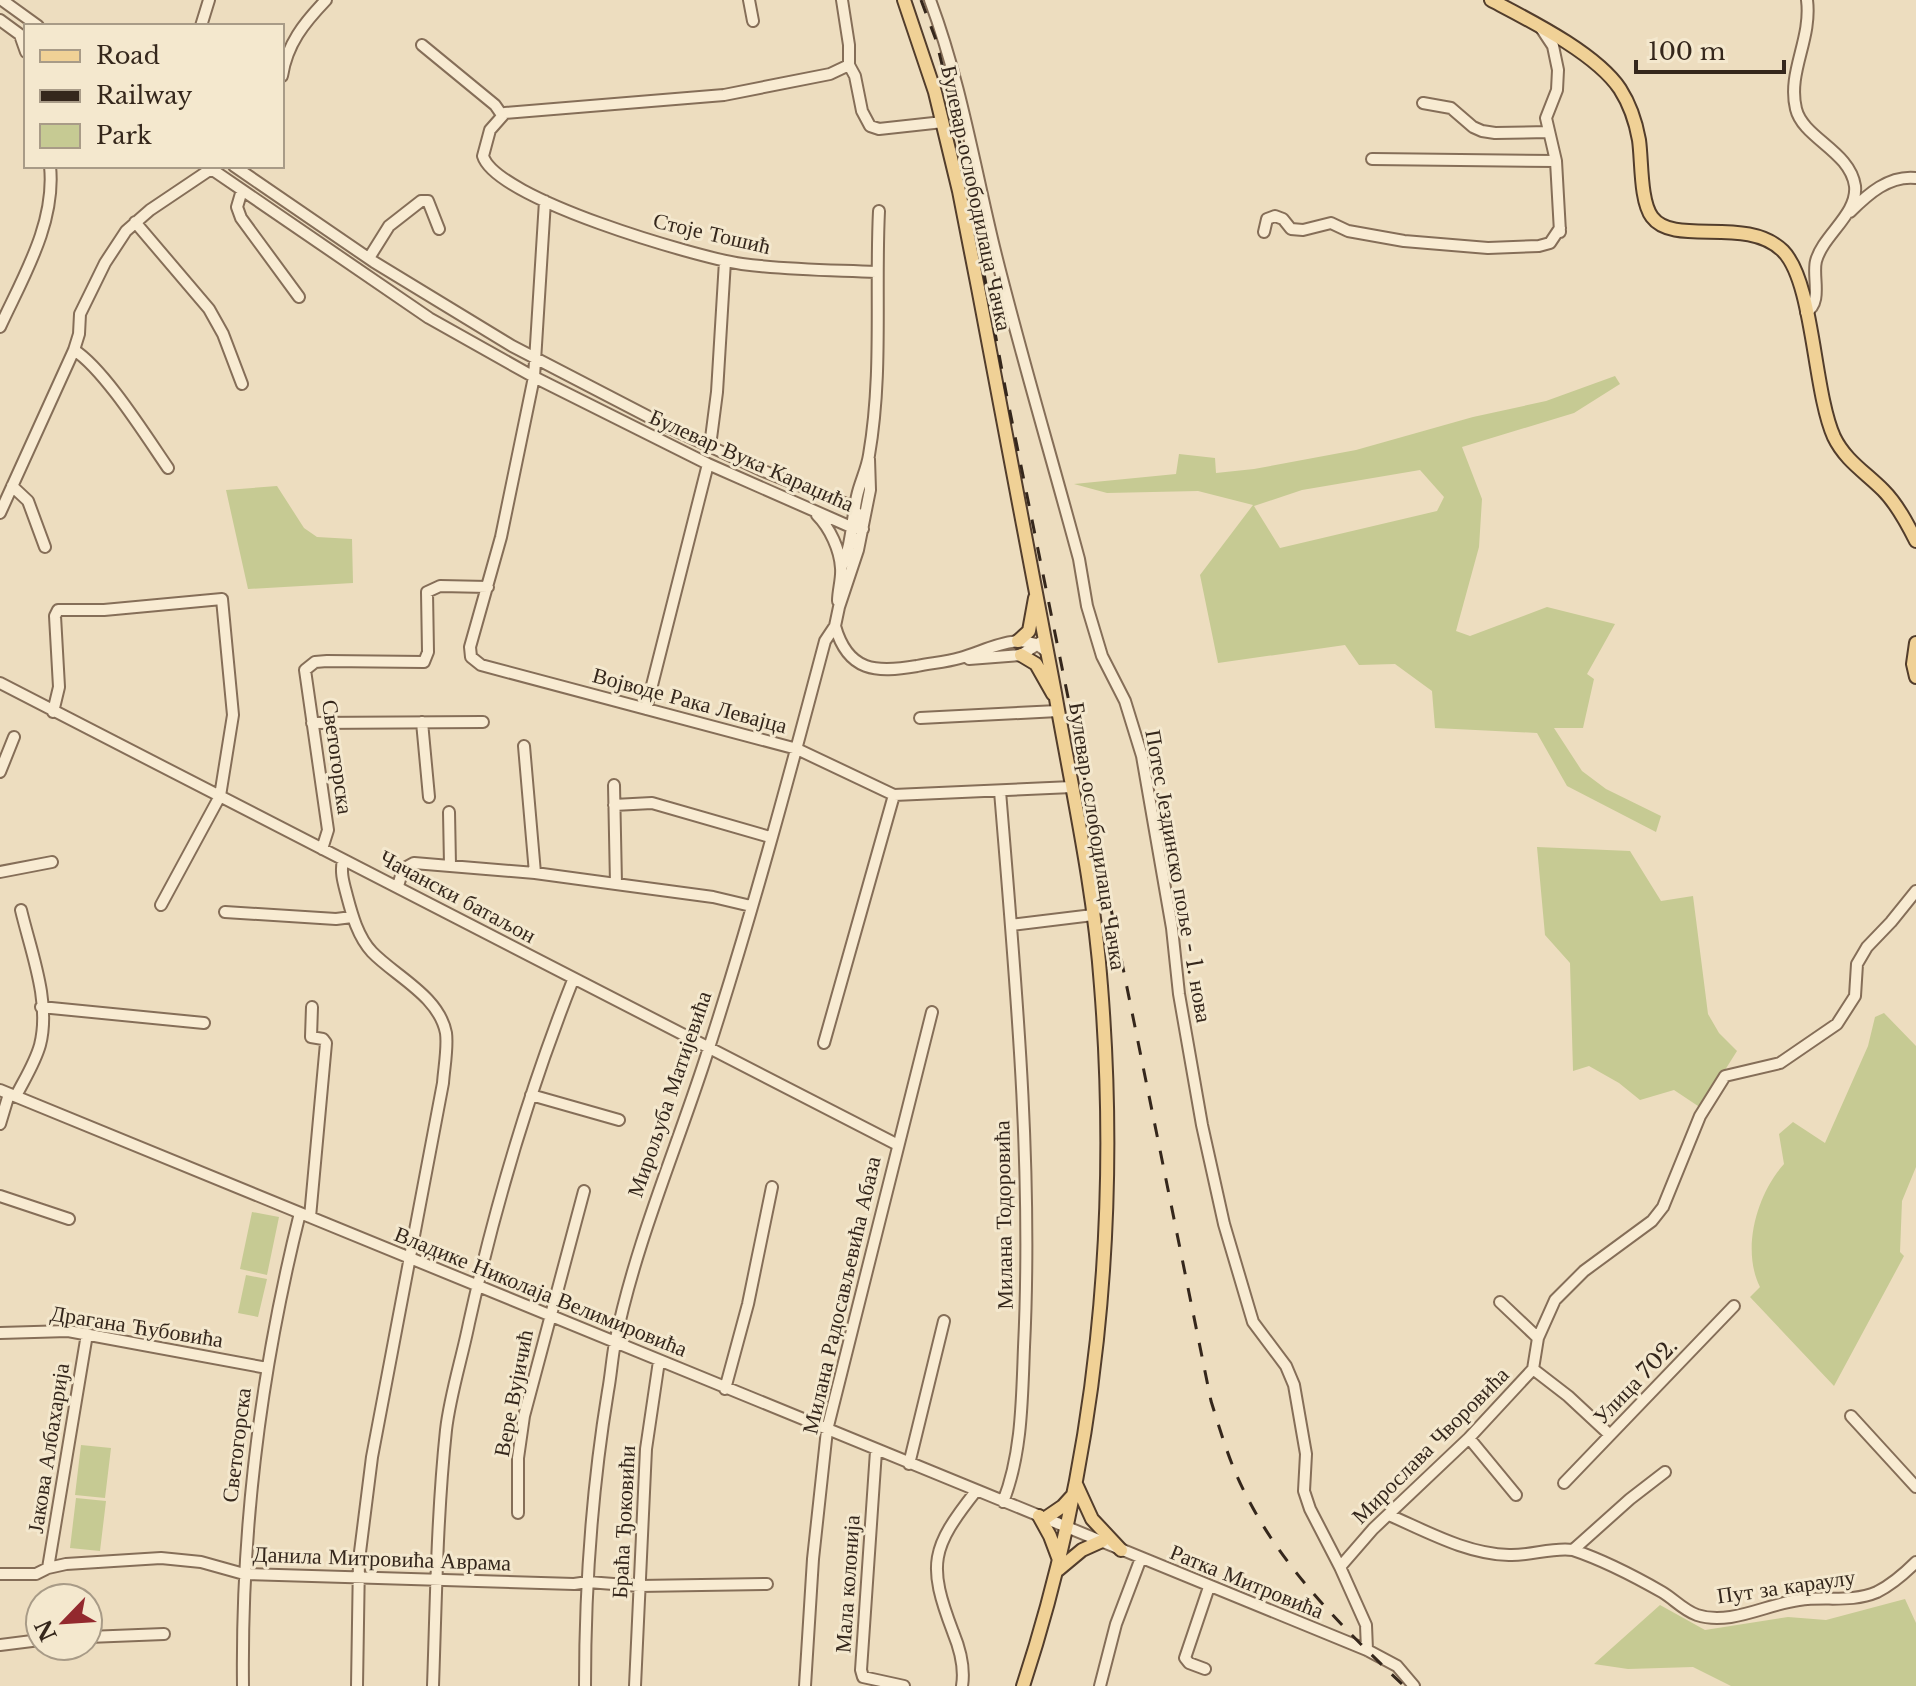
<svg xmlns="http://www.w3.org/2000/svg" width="1916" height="1686" font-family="'Libre Baskerville',serif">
	<rect width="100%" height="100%" fill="#edddbf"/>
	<!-- green -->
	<path fill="#c6ca93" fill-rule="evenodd" d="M1615,376l5,8 -46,29 -112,34 20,52 -3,48 -23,84 14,5 77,-29 68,17 -28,50 7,5 -11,49h-29l28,43 24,18 55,27 -5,16 -89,-46 -30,-53 -102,-5 -3,-37 -37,-27 -36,1 -14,-20 -127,18 -18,-88 53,-70 -55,-14 -91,2 -33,-9 102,-10 3,-20 36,4 1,15 38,-4 102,-19 117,-33 73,-16zM1420,470l24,27 -7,14 -157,37 -26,-42 48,-16z
		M277,486l27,42 13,9 35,2 1,44 -105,6 -22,-99z
		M1537,847l93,4 31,50 32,-5 15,118 11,19 18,18 -36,57 -27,-18 -34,10 -21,-17 -30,-17 -16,5 -3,-108 -25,-28z
		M1884,1013l32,33v121l-14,34 -2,51 4,4 -70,130 -84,-89 10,-10c-19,-38 -3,-93 24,-123l-5,-30 14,-12 32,21 43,-97 7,-29z
		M252,1212l27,5 -12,58 -27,-6z
		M246,1275l21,4 -9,38 -20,-4z
		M81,1445l30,3 -6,50 -30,-3z
		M76,1498l30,3 -6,50 -30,-3z
		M1905,1599l11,24v63h-185l-38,-19 -65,2 -34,-5 66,-59 45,25 83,-13 38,3z"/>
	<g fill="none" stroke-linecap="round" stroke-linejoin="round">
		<defs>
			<path id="minor" d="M2,0l36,26
				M749,0l4,21
				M842,0l7,45v20l6,11 7,35 8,15 9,3 64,-7
				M930,0c30,80 44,164 64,247 26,105 57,208 85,312l8,47 15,50 23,45 17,55 30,172 7,66 23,131 22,99 29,98 33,44 8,19 12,69 -2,37 6,18 30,58 26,58 1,25
				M0,20l26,19
				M201,26l8,-26
				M1541,28l12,18 5,24 -1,20 -11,28 10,43 4,71
				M20,35l6,17
				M422,45l73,60 7,10
				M849,65l-19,9 -106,21 -219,18 -15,17 -7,26c13,43 213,101 259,108 45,6 89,6 134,8
				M282,76c5,-32 22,-53 44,-76
				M1423,103l28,5 22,19 9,4 13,2 54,-1
				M1372,159l184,2
				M207,166l222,152 105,59 174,87 143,63 12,2
				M234,166l140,96 138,84 160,83 89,41 88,35 10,10 3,11
				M242,190l-5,17 4,11 58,79
				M545,201l-11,176 -33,160 -31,110 1,10 10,8 316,84 97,46 -70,248
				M1850,212c18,-18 39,-37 66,-34
				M135,222l74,87 14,25 19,50
				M1264,232l3,-13 8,-3 8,3 8,10 12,1 28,-7 17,8 56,10 84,7 51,-2 11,-3 10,-15
				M369,258l20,-32 32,-25h7l11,28
				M1806,312c17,-9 6,-36 10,-51 7,-26 42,-47 39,-75 -5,-35 -52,-48 -59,-77 -9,-37 16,-69 11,-109
				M0,327c23,-50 56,-104 50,-161
				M74,350c30,19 72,86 94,118
				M710,446l7,-54 8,-131
				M12,486l16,15 17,46
				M0,513l74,-163 5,-16 1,-20 25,-51 21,-32 24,-21 61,-41
				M817,515c13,13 23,35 24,53 1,11 -3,22 -3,33
				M841,568c11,-21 11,-50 16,-72 3,-14 10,-27 12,-41 14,-81 6,-163 10,-244
				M835,626c13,46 41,47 82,40 15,-3 29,-4 43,-8 27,-7 62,-30 87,-6
				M969,659l52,-4 20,-13
				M0,683l898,462
				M646,709l62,-245
				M53,712l6,-25 -4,-71 3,-6h46l118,-11 11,116 -13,81 -59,109
				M920,718l138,-7
				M422,722l7,75
				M312,723l171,-1
				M524,746l11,127
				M0,772l14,-35
				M1000,791c15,184 33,371 24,556 -2,52 -2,107 -21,155
				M894,795l178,-8
				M614,805l38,-2 118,34
				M449,812l1,53
				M322,849l6,-19 -23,-160 10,-8 12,-1 97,1 4,-10 -1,-60 13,-6 48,1
				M343,860c-3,13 1,24 4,36 5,19 11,41 25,56 23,24 67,44 74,81 2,15 -2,35 -3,50l-71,374 -13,103 -2,126
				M0,872l52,-10
				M616,884l97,13 38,9
				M398,886l5,-17 11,-6 121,10 81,11 -2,-99
				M225,912l111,7 16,-2
				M1011,925l82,-10
				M41,1007l163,16
				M0,1090l1367,560 30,16 17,20
				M531,1095l88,25
				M16,1096c8,-16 19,-33 24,-51 11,-43 -9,-93 -19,-135
				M0,1124l9,-30
				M0,1196l69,23
				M310,1217l16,-174 -3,-4 -12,-2 1,-30
				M1500,1302l38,36
				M0,1333l68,-2 199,37
				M1533,1369l35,27 42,39
				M725,1389l23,-85 24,-117
				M1851,1416l65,71
				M1469,1438l47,57
				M876,1451l-15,219 2,7 41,9
				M909,1464l35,-143
				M1564,1483l170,-177
				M518,1513v-55l6,-42 60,-225
				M1389,1515c39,17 78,39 120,40 22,1 43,-8 64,-5 30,10 61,26 89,42 12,7 21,18 35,23 33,11 70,-11 102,-15 27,-4 52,3 78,-8 14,-7 28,-19 39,-30
				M1573,1550l57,-51 35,-27
				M1340,1567l33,-38 96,-91 64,-69 5,-31 17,-38 29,-29 68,-50 11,-14 37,-91 25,-40 55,-13 57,-39 18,-28 2,-32 10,-17 24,-25 25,-31
				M48,1568l39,-234
				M0,1574h36l12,-6 18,-4 95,-6 40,4 43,12 330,10 14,-2 51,4 128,-2
				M88,1637l76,-3
				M0,1645l40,-5
				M1205,1669l-16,-6 -4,-5 24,-71
				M243,1686c-2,-161 18,-317 57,-473
				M433,1686c3,-85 4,-171 13,-256 4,-35 16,-72 23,-107 26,-117 60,-232 104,-343
				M585,1686c0,-99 7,-198 23,-295 3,-16 4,-33 7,-48 20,-98 59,-188 90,-283 45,-138 83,-279 120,-419l10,-15 4,-19 19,-57 12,-60 -1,-31
				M635,1686l11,-237 13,-88
				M805,1686l8,-127 14,-129 105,-418
				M962,1686c3,-18 -2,-37 -9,-54 -26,-68 -22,-84 23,-141
				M1100,1686l16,-62 25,-66"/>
			<path id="major" d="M904,0l31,92 24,99c33,167 65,334 96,502 17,97 39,194 46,293 19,236 -4,475 -78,700
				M1491,0c38,20 105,53 129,89 9,14 16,34 19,51 3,21 1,61 13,77 22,30 95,-2 131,34 31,32 30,139 51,186 11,23 31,35 49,53 14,14 24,33 33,51
				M1018,641l11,-10 6,-33
				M1916,643l-3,21 3,13
				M1021,655l15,9 17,30
				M1076,1484l16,35 29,31
				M1039,1516l11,20 9,24
				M1044,1519l19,-13 10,-11
				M1058,1570l24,-20 20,-9"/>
		</defs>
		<!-- minor casing -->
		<use href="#minor" stroke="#856e58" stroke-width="14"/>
		<!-- major casing -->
		<use href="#major" stroke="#523d2c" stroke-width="16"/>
		<!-- minor -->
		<use href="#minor" stroke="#f8ebd2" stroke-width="10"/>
		<!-- major -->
		<use href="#major" stroke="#f0d196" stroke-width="12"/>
		<!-- rail -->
		<path stroke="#35271c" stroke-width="3" stroke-dasharray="14 14" stroke-linecap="butt" d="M921,0l15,40 19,77 51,275 205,1009c10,32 19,63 34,92 37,75 99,136 159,193"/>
	</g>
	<g text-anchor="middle" stroke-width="6" stroke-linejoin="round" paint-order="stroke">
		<!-- street labels -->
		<g font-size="22" fill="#35271c" stroke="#f4e8ce">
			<text transform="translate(977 198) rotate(78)" y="8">Булевар ослободилаца Чачка</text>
			<text transform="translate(712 233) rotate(13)" y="8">Стоје Тошић</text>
			<text transform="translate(752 460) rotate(24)" y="8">Булевар Вука Караџића</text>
			<text transform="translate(690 700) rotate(15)" y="8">Војводе Рака Левајца</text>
			<text transform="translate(338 757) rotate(82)" y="8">Светогорска</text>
			<text transform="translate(1098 836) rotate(81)" y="8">Булевар ослободилаца Чачка</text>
			<text transform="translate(1179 876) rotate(80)" y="8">Потес Јездинско поље - 1. нова</text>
			<text transform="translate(458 896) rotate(28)" y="8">Чачански батаљон</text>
			<text transform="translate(669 1094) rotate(-71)" y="8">Мирољуба Матијевића</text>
			<text transform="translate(1003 1215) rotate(-91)" y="8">Милана Тодоровића</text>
			<text transform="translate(541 1291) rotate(22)" y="8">Владике Николаја Велимировића</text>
			<text transform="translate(841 1295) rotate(-77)" y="8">Милана Радосављевића Абаза</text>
			<text transform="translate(137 1326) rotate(9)" y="8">Драгана Ћубовића</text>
			<text transform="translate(1635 1381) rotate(-46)" y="8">Улица 702.</text>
			<text transform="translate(513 1393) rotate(-79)" y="8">Вере Вујичић</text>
			<text transform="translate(236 1445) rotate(-83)" y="8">Светогорска</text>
			<text transform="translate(1430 1445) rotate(-45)" y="8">Мирослава Чворовића</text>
			<text transform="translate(48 1448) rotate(-81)" y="8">Јакова Албахарија</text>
			<text transform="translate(623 1522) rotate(-87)" y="8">Браћа Ђоковићи</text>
			<text transform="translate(382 1558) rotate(2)" y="8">Данила Митровића Аврама</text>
			<text transform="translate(1247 1581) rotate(22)" y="8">Ратка Митровића</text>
			<text transform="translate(847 1584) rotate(-86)" y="8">Мала колонија</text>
			<text transform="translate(1786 1586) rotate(-8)" y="8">Пут за караулу</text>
		</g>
	</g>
	<!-- legend -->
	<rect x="24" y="24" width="260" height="144" fill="#f4e8ce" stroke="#a89b87" stroke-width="2"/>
	<rect x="40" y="50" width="40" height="12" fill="#f0d196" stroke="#a89b87" stroke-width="2"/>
	<text x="96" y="64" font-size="24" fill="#35271c">Road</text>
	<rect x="40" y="90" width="40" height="12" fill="#35271c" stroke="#a89b87" stroke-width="2"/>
	<text x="96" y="104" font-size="24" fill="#35271c">Railway</text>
	<rect x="40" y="124" width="40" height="24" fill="#c6ca93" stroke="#a89b87" stroke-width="2"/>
	<text x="96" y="144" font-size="24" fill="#35271c">Park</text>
	<!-- north arrow -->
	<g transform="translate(64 1622) rotate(245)"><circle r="38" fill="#f4e8ce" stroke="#a89b87" stroke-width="2"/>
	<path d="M0-6L14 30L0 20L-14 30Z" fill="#93292e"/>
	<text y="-12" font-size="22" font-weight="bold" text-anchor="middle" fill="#35271c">N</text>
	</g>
	<!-- scale -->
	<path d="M1636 60v12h148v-12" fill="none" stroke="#35271c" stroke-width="4"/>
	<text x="1648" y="60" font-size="24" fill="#35271c" stroke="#f4e8ce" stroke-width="6" paint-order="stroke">100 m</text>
</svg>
